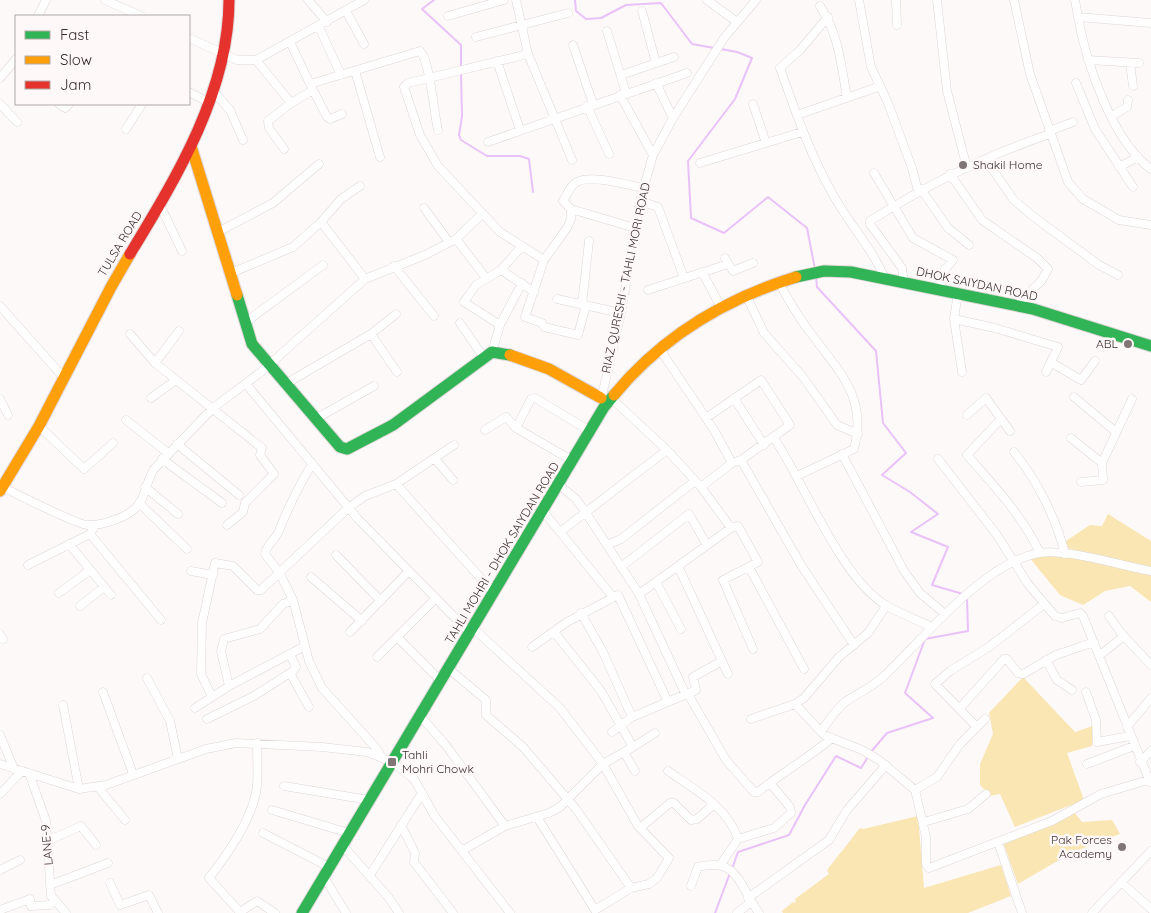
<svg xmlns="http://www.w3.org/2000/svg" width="1151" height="913" font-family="Quicksand,sans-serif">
	<rect width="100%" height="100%" fill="#fef9f9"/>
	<!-- green -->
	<path fill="#fae6b3" d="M1108,514l43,27v27l-30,-5 -53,-15 -2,-7 24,-16 12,1z
		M1059,555l92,19v28l-21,-16 -25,5 -22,14 -23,-10 -32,-39z
		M1023,677l52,55 18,-6 -1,20 -25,7 17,47 -69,27 -15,-33 -10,2 -10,-11v-21l13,-30 -4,-21z
		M1074,812l8,10 30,-2 8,14 -49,19 -53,31 -15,-42z
		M918,816l6,72 77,-23 10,31 -43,17h-185l-1,-2 11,-9 3,1 -1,-4 34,-25 -2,-4 33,-42 3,1z"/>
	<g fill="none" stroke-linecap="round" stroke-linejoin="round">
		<!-- stream -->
		<path stroke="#e8c2f9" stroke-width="2" d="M434,0l-12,9 39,36v22
			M575,0l1,11 10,8 15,-1 25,-13 35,-2 31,41 22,4
			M721,49l16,3 15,6 -17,41 -47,62 3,57 33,15 44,-36 39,31 8,41
			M461,74l1,42 -3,19 2,5 26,16h33l9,3 4,33
			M816,276l1,11 59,64 7,72 23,30 -24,22 28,17 28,22 -27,18 37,15 -16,38 31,9
			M870,753l17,-20 46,-15 -28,-25 20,-54 43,-8 -1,-33
			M732,869l6,-17 51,-17 16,-30 31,-49 25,12 7,-11
			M715,913l15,-40"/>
		<defs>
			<path id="street" d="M105,0l36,16
				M308,0l19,22
				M516,0l12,54 44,106
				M707,0l30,22
				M859,0l12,67 17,36 24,65 6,23
				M896,0l1,25
				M937,0l10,91 20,77
				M1014,0l16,74 38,108 15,17 36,21 32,5
				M1075,0l3,17
				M820,6c19,29 21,58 27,92
				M346,11l18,33
				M642,11l14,52
				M38,16l8,-16
				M448,16l56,-16
				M828,17l-28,33 -20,18c15,42 29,84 51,123 16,31 41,56 54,88
				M1151,23l-73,-6c8,45 34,124 73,152
				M319,27l22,48
				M607,31l19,62
				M476,37l92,-24
				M189,38l48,22h19l108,-60
				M573,45l20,59
				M528,54l-120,29 -4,4 16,48 18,31 62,66 44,28
				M256,60l35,43
				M1088,60l51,3
				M497,61l23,69
				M1130,63l3,23
				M355,71l25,86
				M621,75l53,-18
				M0,78l16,-19
				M656,83l17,35
				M1076,83l19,46 38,58
				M310,84l110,-33c10,9 14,63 18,79
				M313,90l14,27 3,2 12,-5
				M213,91l17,19 13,30
				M189,92l19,10
				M620,95l33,60
				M0,104l17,18
				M59,104l6,4 4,-4
				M753,104l13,39
				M587,106l22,48
				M797,115l81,-28
				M1112,116l15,-9 1,-7
				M126,129l16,-25
				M1049,131l24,-9
				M488,142l199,-69
				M284,149l-15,-21 -1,-7 23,-18 22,-13 -23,-48
				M986,160l27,39 17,15 69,51 19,10
				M700,163l102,-31
				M1119,167l19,-10
				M874,173l39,65 40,22 -8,9 -5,20
				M950,174l32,46 55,38 11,11 -6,11 -25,25
				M921,189l27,39 21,17
				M640,201l18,6 26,71
				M160,205l22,46
				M424,208l25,34
				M571,209l64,19
				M321,222l44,57
				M218,232l55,-29 46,-39
				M456,239l30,39
				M725,258l8,13 20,-8
				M394,266l40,50
				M501,270l33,22
				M702,272l20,37
				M231,273l62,-26 28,-25 20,-23 19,-13
				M904,282l-2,-14 -32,-44v-3c57,-36 117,-66 180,-87
				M779,283c10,17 19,34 31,49 28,39 58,64 44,117l-57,27
				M648,290l80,-26
				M958,293l-4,26 8,53
				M747,297l17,36 39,44 34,48 21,9
				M557,299l64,14
				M582,305l7,-64
				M586,305l-8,30 -34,-8 -2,-4 -17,-6 19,-57 23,-32 4,-9v-10l-8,-8c4,-6 7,-16 14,-19 14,-8 51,3 66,6
				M0,306l65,73
				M954,319l41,9 63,19 -12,25
				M246,322l77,-57
				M460,323l24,35
				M500,325l-36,-23 12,-17 25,-15 21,-24
				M130,334l25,29 107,85 -2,7 14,19 -29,29 -2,9 -16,13
				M371,334l26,38
				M659,348l55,82 18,33
				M492,352l8,-27 22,-42
				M155,363l24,-32
				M1052,363l29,17 14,-19
				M287,383l84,-49 25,-20
				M246,384l112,135 112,114
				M1074,397l42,35
				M151,398l25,-18
				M611,398l56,52 34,37 30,41
				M734,398l30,47
				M0,399l8,16
				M601,400l20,-87 19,-112 13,-46 20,-37 51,-80 32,-38
				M967,415l19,-17 24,33
				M317,418l57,-32
				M1001,419l-34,36c27,31 55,60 73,98
				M126,420l42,33
				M39,426l45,43 29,-26
				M516,428l15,-29 4,-1 55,33
				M485,430l21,-13 10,11 57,33
				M774,438c31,46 66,140 113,168 14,8 30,14 45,21
				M1071,438l31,25
				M177,444l62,51
				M1014,452c23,28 42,66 51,102
				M842,454l62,117 16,22 25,21
				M162,459l60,44
				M435,459l18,21
				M938,459l59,76 31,49 27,32 7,2 18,-5 3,3 67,166
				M741,460l60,105 53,80
				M312,464c-13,22 -24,43 -33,67 -4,9 -12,13 -14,23l14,18 14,28 16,61 13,27 55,61 5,9
				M1081,482l22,-2 -1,-17 30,-64
				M396,484l98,109
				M0,485c9,6 79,40 87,40 15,1 43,-8 52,-21 7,-10 8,-24 15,-35l59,-61 48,-36 104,-93 60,-24 31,-16 26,-25
				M559,485l17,14 10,14 53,81 47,101
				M145,487l33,27
				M701,487l31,-24 9,-3 49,-35 -29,-45 -55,38
				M139,503l48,46
				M543,511l69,85
				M560,532l107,-82
				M90,534l71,86
				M69,544l42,51
				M607,545l14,-6 74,-58
				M336,555l45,46
				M28,565l62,-31 3,-5
				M678,566l50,108
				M621,567l68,-53 18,31
				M749,567l55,102
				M191,571l22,4
				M311,577l51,44
				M656,582l25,47
				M59,593l31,-23
				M639,594l92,-66 7,-2 20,36 -35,18 30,69
				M80,606l24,-19
				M581,613l22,39 29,65
				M1109,616l12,17 30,32
				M473,628l87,80 43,56 35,62 31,32 -12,20 -8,6 -18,4 -36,22 -58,-93
				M350,632l59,-61
				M0,634l3,5
				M397,637l44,44
				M532,647l35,-25 51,-27 50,107
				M1099,656l25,-20
				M377,657l59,-59
				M1046,660l11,20 15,10
				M449,669l37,31v15l37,32 53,62 55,79
				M290,673l19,34
				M147,678l23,43 8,38
				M229,686l-8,-35 3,-12 36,-10 23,-25 10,-4
				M103,692l30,82
				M1086,692l10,28 1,22 33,-6
				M688,694l38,66 28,32h4c24,-19 50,-34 74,-54
				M212,697l-11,-23 1,-51 13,-60 18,3 24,24h4l87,-82 17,-12 31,-12 58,-39
				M795,704l29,31 38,15 17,10 36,30 11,47v27l3,4 123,-47 49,-27 47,-14
				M63,705l16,84
				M195,708l34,-22 76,-40
				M960,708l44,-49h3l11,14 5,1 33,-19 38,-13
				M420,716l25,28 60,82
				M207,719l47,-23 39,-25 3,-4 -6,-13
				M751,719l44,-15 9,-6 35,-41 29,-24 18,-27
				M976,726l-41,-42 15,-13 39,-24 55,-43
				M1127,727l24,-29
				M821,731c7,-9 15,-22 24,-29 13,-9 26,-14 38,-25 41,-38 98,-113 156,-124 27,-5 83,13 112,18
				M612,732l20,-15 64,-27 -3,-13 29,-16
				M0,735l14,34
				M257,743c0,14 1,29 0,43 -3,30 -30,69 -48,92l31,34 17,-11 18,12
				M633,747l22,-14
				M624,752l11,19
				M1140,762l11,-11
				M0,764l79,25 27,-4 100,-36 30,-6 86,4 45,5 25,10 22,17 20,36 76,98
				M1087,764l47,-18
				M668,771c26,18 60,36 70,68l-17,25
				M29,773l17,48 5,75 15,17
				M284,786l85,14
				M98,787l27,33
				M915,790l22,-13 23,-33 25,-25
				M0,794l22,-23
				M272,810l77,23
				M924,822l44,-13 18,-15
				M401,825l14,28 -1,9 39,51
				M640,828l30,-25h4l17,17 6,-1 16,-14
				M263,833l66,34
				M738,839l36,-11 17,-15 -1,-6 -20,-24
				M47,841l34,-15 15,19
				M998,842l24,71
				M342,845l47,53 10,15
				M463,850l42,-24 44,-13 11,-6 43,-43 30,-17 -32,-56 -47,-59
				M0,870l20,-10
				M370,875l52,-82
				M324,877l22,36
				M1121,882l30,27
				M110,883l10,22 29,-10 9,18
				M50,885l58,-22
				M691,886l7,-19c41,-10 41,19 61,46
				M748,898l81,-58 18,-30 39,-45
				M0,910l30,-11 1,7 19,-1
				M737,913l14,-11
				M1092,913l59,-62"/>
			<path id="fast" d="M796,277l28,-6 27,1 182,37 118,37
				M237,295l15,49 88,103 7,2 46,-24 99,-73 18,3
				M302,913l302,-506 10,-12"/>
			<path id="slow" d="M191,146l46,149
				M510,355l39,14 52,29
				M614,395c47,-57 111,-96 182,-118
				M0,491l39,-65 72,-139 19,-33"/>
			<path id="jam" d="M130,254c46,-76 99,-162 99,-254"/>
		</defs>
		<!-- street casing -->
		<use href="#street" stroke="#ded6d6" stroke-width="9"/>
		<!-- fast casing -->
		<use href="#fast" stroke="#ded6d6" stroke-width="13"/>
		<!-- slow casing -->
		<use href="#slow" stroke="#ded6d6" stroke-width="13"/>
		<!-- jam casing -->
		<use href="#jam" stroke="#ded6d6" stroke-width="13"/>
		<!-- street -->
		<use href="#street" stroke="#fffefe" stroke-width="8"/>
		<!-- fast -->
		<use href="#fast" stroke="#30b455" stroke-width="11"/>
		<!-- slow -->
		<use href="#slow" stroke="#ff9f0a" stroke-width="11"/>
		<!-- jam -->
		<use href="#jam" stroke="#e5322d" stroke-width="11"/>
	</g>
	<!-- markers -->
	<g fill="#7f7675" stroke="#fff8f8" stroke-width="2">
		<circle cx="963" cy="165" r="5"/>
		<circle cx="1128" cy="344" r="5"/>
		<rect x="387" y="757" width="10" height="10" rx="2.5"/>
		<circle cx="1122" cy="847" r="5"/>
	</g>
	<g text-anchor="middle" stroke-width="5" stroke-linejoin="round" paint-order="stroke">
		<!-- poi labels -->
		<g font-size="12" fill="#3a2f2e" stroke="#fff8f8" text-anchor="start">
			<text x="973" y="169">Shakil Home</text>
			<text x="1118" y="348" text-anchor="end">ABL</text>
			<text x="402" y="759">Tahli<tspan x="402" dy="14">Mohri Chowk</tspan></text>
			<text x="1112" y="844" text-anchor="end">Pak Forces<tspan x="1112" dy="14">Academy</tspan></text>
		</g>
		<!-- street labels -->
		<g font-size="12" fill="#3a2f2e" stroke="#fff8f8">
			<text transform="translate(120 244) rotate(-59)" y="4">TULSA ROAD</text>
			<text transform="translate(626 278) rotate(-78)" y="4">RIAZ QURESHI - TAHLI MORI ROAD</text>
			<text transform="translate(977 284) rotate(12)" y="4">DHOK SAIYDAN ROAD</text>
			<text transform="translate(502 553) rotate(-59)" y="4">TAHLI MOHRI - DHOK SAIYDAN ROAD</text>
			<text transform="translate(47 845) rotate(-95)" y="4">LANE-9</text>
		</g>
	</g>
	<!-- legend -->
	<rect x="15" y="15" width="175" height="90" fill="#fff8f8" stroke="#b0a8a7"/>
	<rect x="25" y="31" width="25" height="8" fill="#30b455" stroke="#b0a8a7"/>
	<text x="60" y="40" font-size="15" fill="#3a2f2e">Fast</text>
	<rect x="25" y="56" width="25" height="8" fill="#ff9f0a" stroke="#b0a8a7"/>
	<text x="60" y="65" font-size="15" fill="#3a2f2e">Slow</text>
	<rect x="25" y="81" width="25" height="8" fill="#e5322d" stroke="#b0a8a7"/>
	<text x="60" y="90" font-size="15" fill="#3a2f2e">Jam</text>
</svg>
